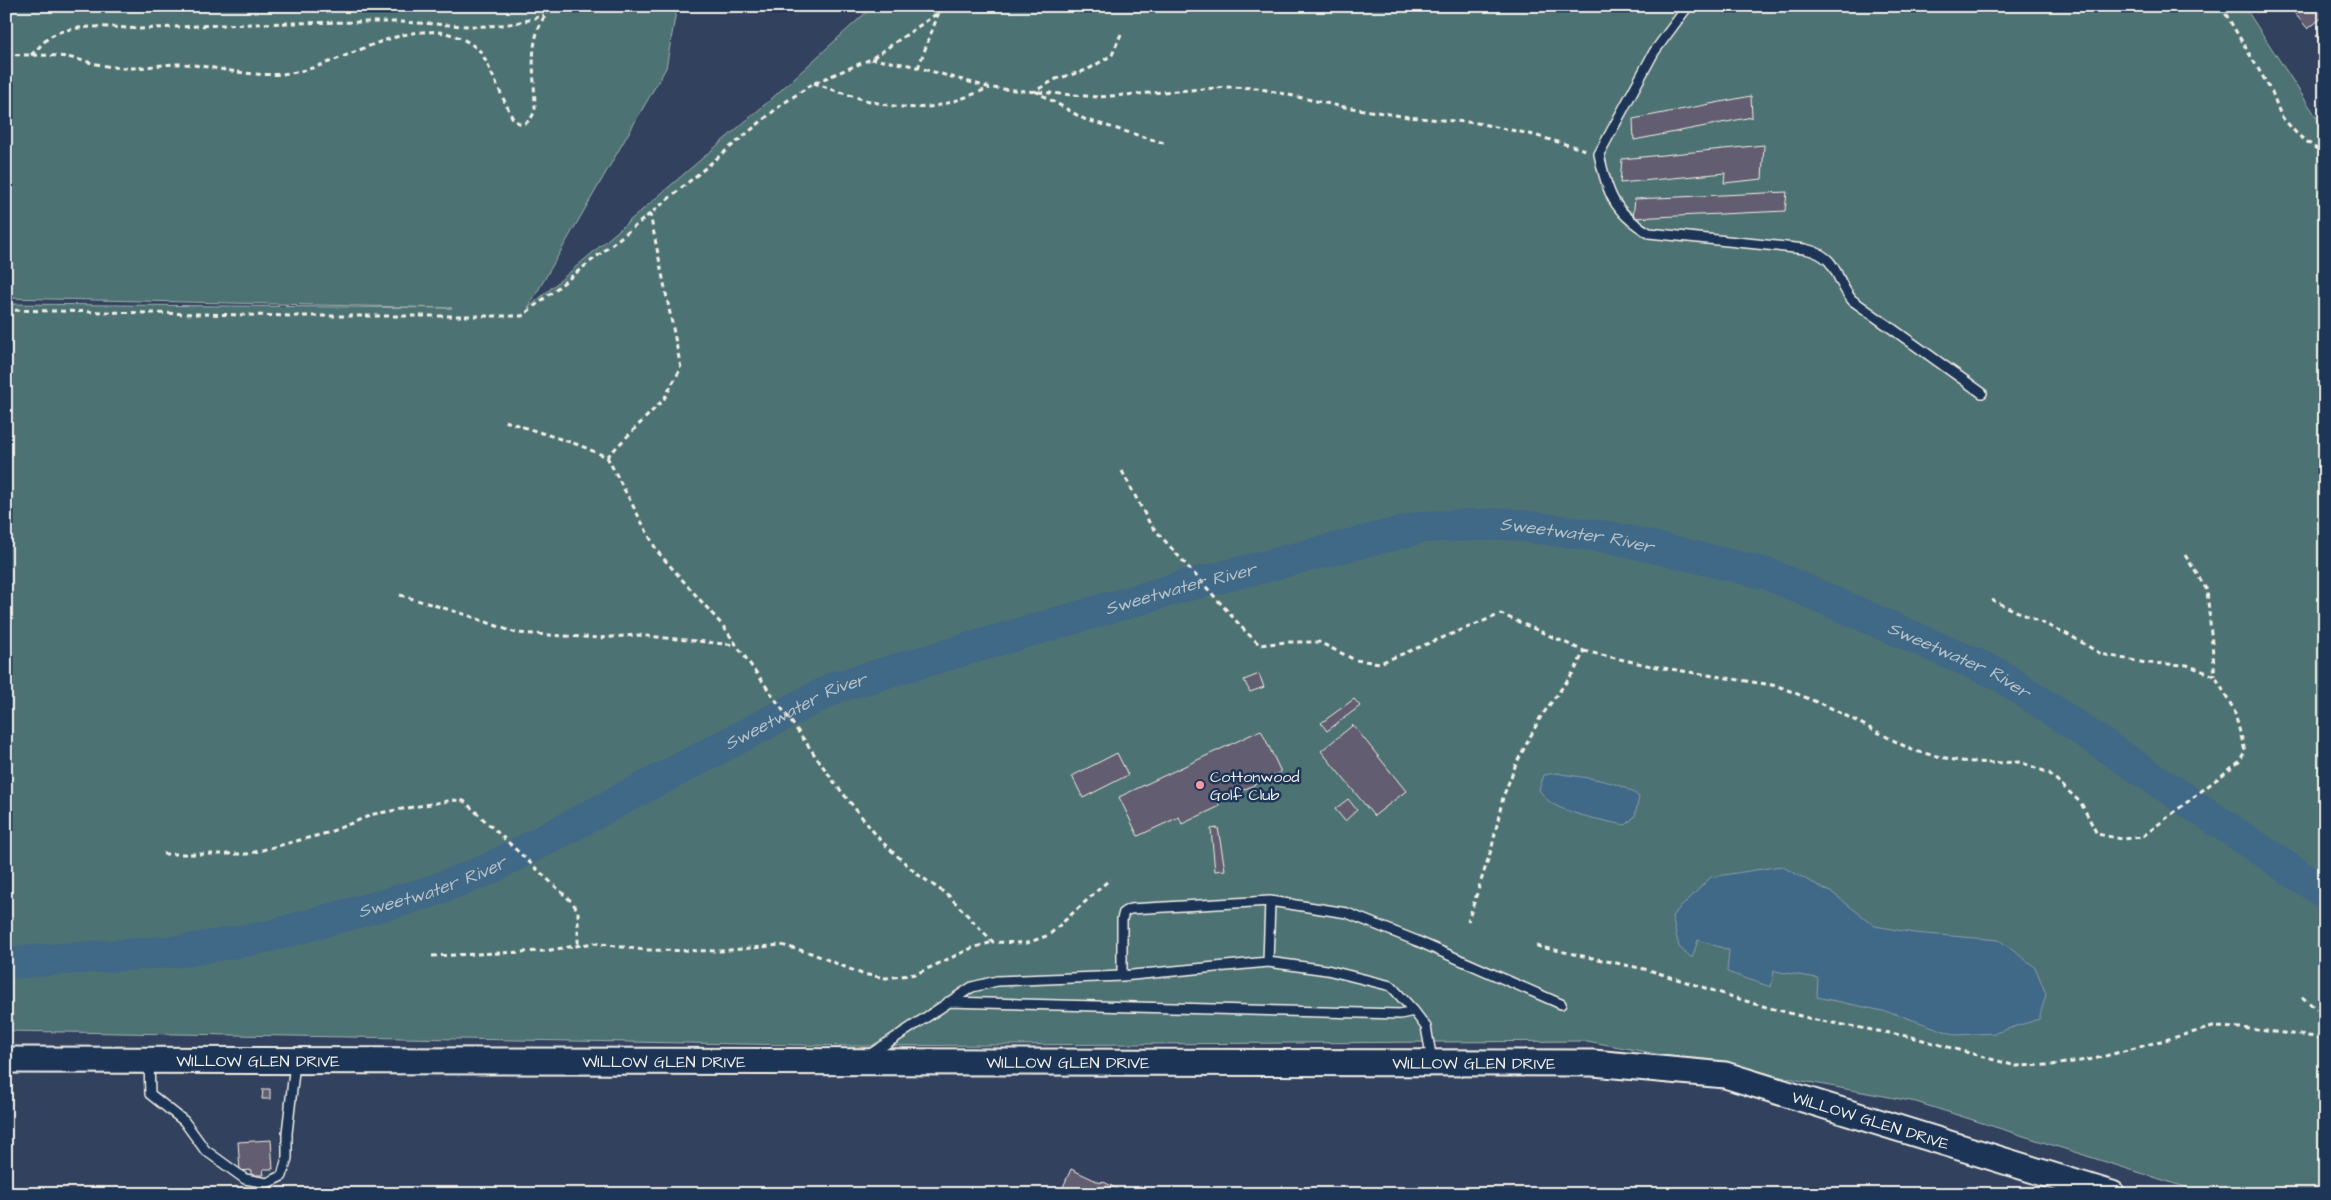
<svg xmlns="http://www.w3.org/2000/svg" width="2331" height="1200" font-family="'Architects Daughter',sans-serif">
	<rect width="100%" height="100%" fill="#32415e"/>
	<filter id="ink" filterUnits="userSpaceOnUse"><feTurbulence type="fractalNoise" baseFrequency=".02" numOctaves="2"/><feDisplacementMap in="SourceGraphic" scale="10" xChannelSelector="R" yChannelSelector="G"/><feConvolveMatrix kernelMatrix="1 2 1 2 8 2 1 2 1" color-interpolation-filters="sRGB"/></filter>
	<g filter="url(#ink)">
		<!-- green -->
		<path fill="#4e7273" stroke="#a1b2ae" d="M6,6h671l-11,62 -138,240 241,-207 104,-95h1371l81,124v1064h-118l-291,-92 -329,-61 -732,5 -849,-15v-727l446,4 -446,-10z"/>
		<!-- water -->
		<path fill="#406787" stroke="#889eae" d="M1556,773c26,5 63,6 83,24l-4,19 -9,9c-18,-3 -62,-12 -76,-23 -4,-3 -8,-9 -11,-12l5,-15z
			M1781,866l53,28 41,32 39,7 85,7 36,27 11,27 -7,25 -44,14 -39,2 -63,-22 -76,-16 1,-19 -44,-7 -3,16 -44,-15 2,-22 -31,-10 -6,18 -13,-11 -7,-31 39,-39z"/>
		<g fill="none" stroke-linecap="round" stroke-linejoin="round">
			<!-- river -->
			<path stroke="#406787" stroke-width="32" id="s1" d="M6,963l176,-12 84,-14 161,-44 60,-23 349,-183 349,-101 238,-59 84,-3 107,14 154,36 230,100 327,219"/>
		</g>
		<!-- building -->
		<path fill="#625d70" stroke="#f4f1e8" d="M2292,6h33v9l-17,14 -18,-21z
			M2325,28v26l-7,-8 4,-3 -6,-7z
			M1751,96l1,21 -118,23 -1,-21z
			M1764,145l-2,34 -38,4 1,-10 -105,10 2,-24z
			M1787,192l-2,19 -152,7 2,-19z
			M1259,674l5,13 -14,5 -6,-12z
			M1354,699l6,7 -33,25 -6,-8z
			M1353,725l53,66 -32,25 -53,-65z
			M1261,730l20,42 -63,30 2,4 -38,18 -3,-7 -41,19 -19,-39z
			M1117,753l11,22 -45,23 -11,-22z
			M1348,799l9,11 -12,11 -10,-12z
			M1218,828l7,42 -10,1 -4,-42z
			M263,1089h7v10h-8z
			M271,1140l2,29h-10l1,6h-13v-5l-11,1 -2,-29z
			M1071,1169l30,14 1,-2 25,13h-67z"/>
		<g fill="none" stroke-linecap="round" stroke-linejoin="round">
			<defs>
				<path id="service" d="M1688,6l-34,46 -55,102c8,38 14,58 50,79l156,16c35,8 28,28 47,51l130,93
					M1122,976v-57l2,-7 6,-3 140,-8
					M948,1002l452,12 14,-3
					M869,1055l103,-68 25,-6 125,-5 146,-14
					M1432,1060l-6,-33 -12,-16 -23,-25 -64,-16 -59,-8 2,-61 77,12 70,28 144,63
					M149,1062l1,32 34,27 21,29 40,29 22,4 15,-7 5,-18v-25l8,-70"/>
				<g id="secondary">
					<path id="s2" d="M6,1060l1587,3 132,12 387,119"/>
				</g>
			</defs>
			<!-- service casing -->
			<use href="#service" stroke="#f4f1e8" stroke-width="12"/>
			<!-- secondary casing -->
			<use href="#secondary" stroke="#f4f1e8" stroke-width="29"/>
			<!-- path -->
			<path stroke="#f4f1e8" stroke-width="3" stroke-dasharray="5 4" stroke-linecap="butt" d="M2221,6l51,86 9,24 17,19 27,20
				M1121,34l-9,21 -25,15 -31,9 -21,12 49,28 83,25
				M6,54c20,2 41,0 61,3 20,4 39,11 59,11 19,1 38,-5 57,-4 40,3 71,16 113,8 59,-11 131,-72 186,-19l30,64c9,13 20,5 23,-8 0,-39 -10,-71 17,-103
				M31,55c7,-6 13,-14 20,-19 22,-13 65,-9 89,-7 83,-5 167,-7 251,-7 55,0 98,13 153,-7
				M871,59l38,6 82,23 107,9 131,-10 28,1 82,18 69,11 69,6 53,11 59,17
				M918,68l21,-56
				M814,83c38,13 80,30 121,23 18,-3 38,-12 55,-18
				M6,310l288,6h228l128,-102 131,-109 33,-22 57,-24 77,-53
				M505,421l74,24 28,12 50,94 66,75 111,156 46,58 37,34 31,21 45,47 34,1 22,-8 61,-56
				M607,457l57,-58 17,-31 -31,-154
				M1122,471l28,53 96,108 14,13 27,-3h32l36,18 25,3 121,-49 83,37 -9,19 -35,48 -24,46 -13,33 -11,50 -24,74
				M2185,555l22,35 8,86
				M400,595l67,20 49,18 83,5 38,-3 98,10
				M1584,651l67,15 127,20 53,22 83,43 45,10 33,2 28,-1 29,11 32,30 16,31 25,5 20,-2 97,-75 6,-11 -11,-41 -19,-34 -28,-11 -41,-2 -45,-9 -30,-18 -79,-36
				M163,854h84l80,-21 47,-19 79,-14 11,1 108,101 6,9v34
				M1536,946l113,24 106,34 61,16 96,17 104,29 36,-1 42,-6 119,-32 28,1 84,10
				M432,956l112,-5 50,-8 50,7 77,1 60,-6 30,8 51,21 24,4 30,-4 56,-26 21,-6
				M2302,997l23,19"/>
			<!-- service -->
			<use href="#service" stroke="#1d3557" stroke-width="9"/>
			<!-- secondary -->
			<use href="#secondary" stroke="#1d3557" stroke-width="25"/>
		</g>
	</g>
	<!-- markers -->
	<circle fill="#ff9aa2" stroke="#1d3557" stroke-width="2" cx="1200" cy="785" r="5"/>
	<g text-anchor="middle" stroke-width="5" stroke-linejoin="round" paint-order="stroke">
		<!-- poi labels -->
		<g font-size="16" fill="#f4f1e8" stroke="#1d3557" text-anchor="start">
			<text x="1210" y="782">Cottonwood<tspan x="1210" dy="18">Golf Club</tspan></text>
		</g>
		<!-- street labels -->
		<g font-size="16" fill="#f4f1e8" stroke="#1d3557">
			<text dy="6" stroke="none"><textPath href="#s2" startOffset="252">WILLOW GLEN DRIVE</textPath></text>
			<text dy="6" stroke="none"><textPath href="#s2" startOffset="658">WILLOW GLEN DRIVE</textPath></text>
			<text dy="6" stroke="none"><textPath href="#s2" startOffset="1062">WILLOW GLEN DRIVE</textPath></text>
			<text dy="6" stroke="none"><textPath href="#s2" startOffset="1468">WILLOW GLEN DRIVE</textPath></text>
			<text dy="6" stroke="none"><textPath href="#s2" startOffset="1872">WILLOW GLEN DRIVE</textPath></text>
		</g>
		<!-- water labels -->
		<g font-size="18" font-style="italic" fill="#b5c1c6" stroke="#1d3557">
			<text dy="6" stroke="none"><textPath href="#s1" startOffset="1650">Sweetwater River</textPath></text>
			<text dy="6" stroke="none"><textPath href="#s1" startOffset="1245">Sweetwater River</textPath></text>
			<text dy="6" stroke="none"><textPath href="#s1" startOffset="2055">Sweetwater River</textPath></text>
			<text dy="6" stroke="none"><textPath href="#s1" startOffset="840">Sweetwater River</textPath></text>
			<text dy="6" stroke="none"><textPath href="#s1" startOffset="435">Sweetwater River</textPath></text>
		</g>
	</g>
	<!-- margin -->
	<rect width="2331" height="1200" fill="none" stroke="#1d3557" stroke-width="25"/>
	<rect x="12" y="12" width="2306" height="1175" fill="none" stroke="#f4f1e8" stroke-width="2" filter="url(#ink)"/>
</svg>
